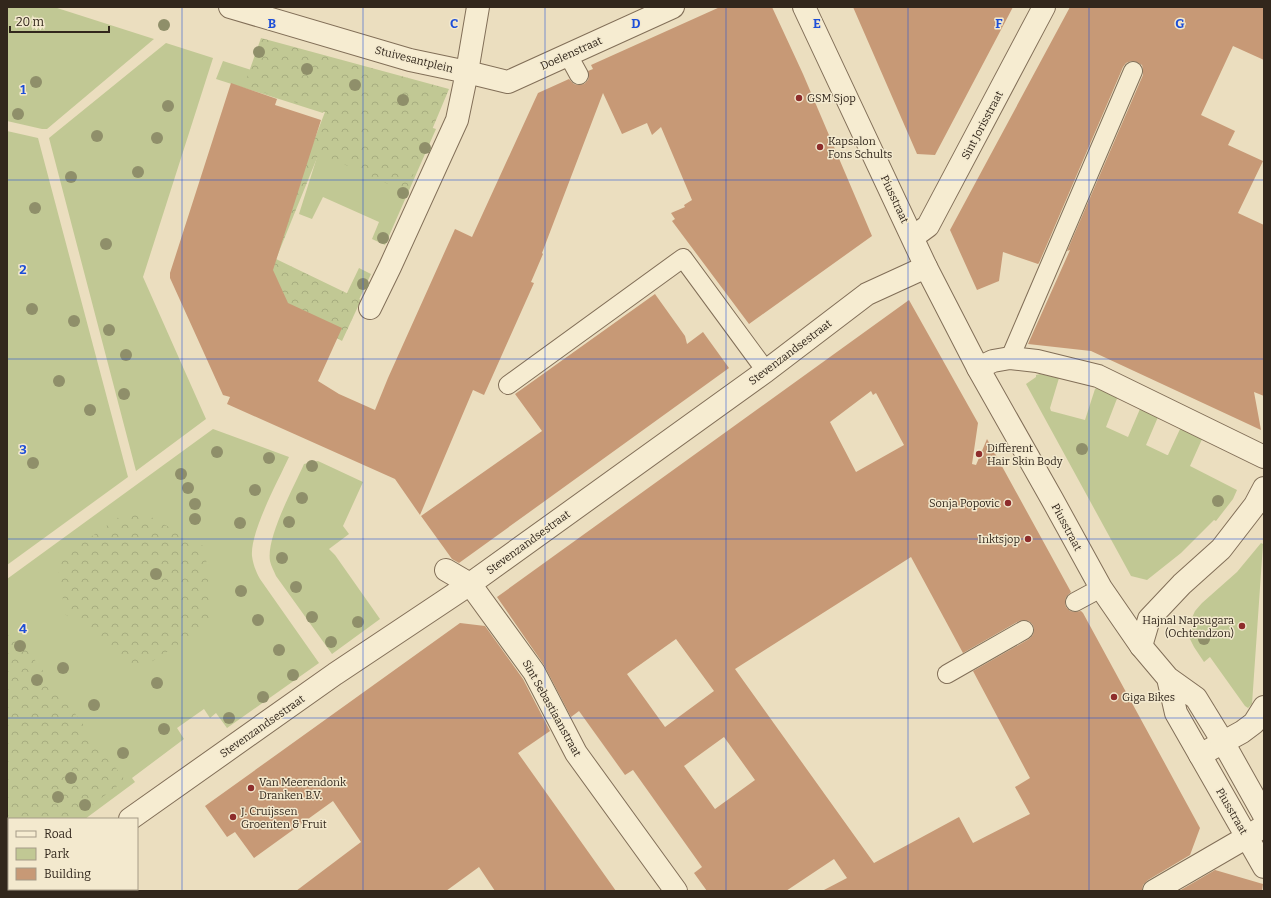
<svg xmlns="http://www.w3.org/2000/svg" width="1271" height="898" font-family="Bitter,serif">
	<defs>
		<pattern id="forest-crowns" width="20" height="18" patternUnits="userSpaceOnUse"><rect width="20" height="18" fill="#c1c894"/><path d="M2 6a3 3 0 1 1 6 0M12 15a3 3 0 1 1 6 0" fill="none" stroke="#a6ac7f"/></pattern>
	</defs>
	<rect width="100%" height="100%" fill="#ebdebf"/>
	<!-- green -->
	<path fill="#c1c894" d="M7,7h47l100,32 -107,90h-5l-35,-8z
		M166,43l47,15 -70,219 63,142 -70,52 -87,-333z
		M223,61l106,34 -6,18 -107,-34z
		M336,97l100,32 -51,116 -13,-6 7,-17 -56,-25 -11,22 -13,-5z
		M7,131l31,7 90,339 -121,88z
		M359,268l12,6 -20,43 -4,-24z
		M1040,374l19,4 -9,30 1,3 34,9 10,-31 3,-2 20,9 -12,31 22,10 12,-28 18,8 -12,28 21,10h1l13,-28 22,10 -13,29 47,24 -4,9 -17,22 -2,-1 -33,33 -34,27 -16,-4 -105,-192 10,-7v-2z
		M213,429l76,28c-11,24 -39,75 -37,99 1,8 4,16 8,23l59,84 -92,65 -11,-15 -6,5 -6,-9 -27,19 7,11 -52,39 3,4 -50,37h-76v56l-2,1v-297z
		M318,461l45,21 -20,44 6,8 -20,15 6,6 45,64 -48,35 -56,-78c-2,-5 -5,-10 -6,-15 -4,-24 24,-74 34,-97z
		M1261,543l2,1 -11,160 -4,4 -3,-2 -35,-49 -6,5 -10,-15 -6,-12 4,-4 -1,-11 4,-9 7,-8 35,-31z"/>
	<!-- forest -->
	<path fill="url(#forest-crowns)" d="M261,38l188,51 -43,103 -87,-39 -43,106 85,41 -19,41 -55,-31 -21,-45 59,-153 -81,-26z
		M133,507l72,40 7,76 -72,46 -75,-55 -8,-53z
		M7,623l118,157 -51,39h-65v49l-2,2z"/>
	<!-- building -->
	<path fill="#c79976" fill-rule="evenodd" d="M720,7h52l31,67 69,162 -123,88 -77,-103 3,-2 -4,-6 14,-6 -1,-2 8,-5 -31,-73 -9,8 -5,-12 -25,11 -19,-41 -61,160 1,1 -12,28 3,1 -50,112 -11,-5 -53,125 -25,-36 -168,-75 3,-7 -7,-2 -53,-117v-5l61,-190 46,16 -2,6 46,15 -48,150 15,33 54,25 -24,53 21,13 36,16 13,-32 67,-149 17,8 66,-144 31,-14 5,5 4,1 6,-1 4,-4 1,-4 -1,-5 5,-2 -2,-4z
		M853,7h160l-78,148 -18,-1z
		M1070,7h194v53l-31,-14 -32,69 34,16 -7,14 35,16 -25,52 26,12v171l-10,-4 7,38 -170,-79 -63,-7 42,-94 -3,1 76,-176v-6l-1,-4 -5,-3 -6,-1 -5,2 -3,4 -84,196 -1,1 -35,-12 -4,29 -22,9 -27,-60z
		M655,294l30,42 2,8 16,-12 26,36 -270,195 -7,-4 -31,-43 121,-85 -27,-37z
		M909,300l69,123 -6,41 4,1 11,-26 84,153 -5,5 -1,5 1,5 4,4 5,1 6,-1 2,2 117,215 -10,27 -42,25 -5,5 -1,6h-320l25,-13 -13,-19 -48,32h-79l-13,-18 8,-6 -54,-76 -15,-21 -8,5 -46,-64 -8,6 -27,-52 -47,-68zM871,391l2,4 3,-2 28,52 -48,27 -26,-50zM911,557l52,96 56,-32 5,-1 5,1 4,4 1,5 -1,5 -4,4 -56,32 57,107 -15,9 15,27 -57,29 -14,-26 -85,46 -139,-194zM676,639l38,52 -49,36 -38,-53zM724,737l31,43 -40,29 -31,-43z
		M460,623l25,3 38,53 27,52 -32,22 98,138h-121l-16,-24 -33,24h-150l65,-49 -28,-41 -79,57 -19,-26 -8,5 -22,-31z
		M1215,870l48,14 -1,7h-83z"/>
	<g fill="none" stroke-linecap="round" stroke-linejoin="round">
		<defs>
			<path id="service" d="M568,55l11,20
				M1010,358l123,-287
				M508,385l175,-127 83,113
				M1075,602l26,-14
				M947,674l77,-44"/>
			<path id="minor" d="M230,7l180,53 57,12 -10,48 -67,147 -20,41
				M478,7l-11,65 41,10 165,-75
				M913,237l15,-11 116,-219
				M978,368l15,-7 17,-3 27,3 61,15 166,81
				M446,570l24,14 64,88 42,81 100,138
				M1141,646l8,-27 33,-35 39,-35 34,-44 9,-17
				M1200,755l42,-23 12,-9 10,-16
				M130,819l205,-145 135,-90 296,-213 101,-77 59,-27
				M28,891l3,-2
				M1154,891l93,-54 17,-11"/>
			<path id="tertiary" d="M804,7l122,260 52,101 74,131 49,89 40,58 27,32 28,20 27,44 41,73
				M1168,678l8,35 88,154"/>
		</defs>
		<!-- service casing -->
		<use href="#service" stroke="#826f58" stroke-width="20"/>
		<!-- minor casing -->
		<use href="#minor" stroke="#826f58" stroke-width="24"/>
		<!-- tertiary casing -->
		<use href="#tertiary" stroke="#826f58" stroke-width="24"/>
		<!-- service -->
		<use href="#service" stroke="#f6ecd1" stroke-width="18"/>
		<!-- minor -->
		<use href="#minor" stroke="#f6ecd1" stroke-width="22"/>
		<!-- tertiary -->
		<use href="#tertiary" stroke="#f6ecd1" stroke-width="22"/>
	</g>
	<!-- trees -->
	<g fill="#8f8f6a">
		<circle cx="164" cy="25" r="6"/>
		<circle cx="259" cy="52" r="6"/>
		<circle cx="307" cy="69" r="6"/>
		<circle cx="36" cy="82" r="6"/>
		<circle cx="355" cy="85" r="6"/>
		<circle cx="403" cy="100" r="6"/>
		<circle cx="168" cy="106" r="6"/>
		<circle cx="18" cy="114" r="6"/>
		<circle cx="97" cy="136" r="6"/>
		<circle cx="157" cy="138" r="6"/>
		<circle cx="425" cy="148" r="6"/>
		<circle cx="138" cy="172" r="6"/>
		<circle cx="71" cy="177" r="6"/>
		<circle cx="403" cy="193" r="6"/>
		<circle cx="35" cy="208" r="6"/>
		<circle cx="383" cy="238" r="6"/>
		<circle cx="106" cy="244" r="6"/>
		<circle cx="363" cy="284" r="6"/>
		<circle cx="32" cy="309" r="6"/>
		<circle cx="74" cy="321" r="6"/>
		<circle cx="109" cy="330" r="6"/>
		<circle cx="126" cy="355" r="6"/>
		<circle cx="59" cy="381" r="6"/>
		<circle cx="124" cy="394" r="6"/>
		<circle cx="90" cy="410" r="6"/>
		<circle cx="1082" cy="449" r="6"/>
		<circle cx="217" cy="452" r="6"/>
		<circle cx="269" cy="458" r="6"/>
		<circle cx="33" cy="463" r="6"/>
		<circle cx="312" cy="466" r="6"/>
		<circle cx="181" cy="474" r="6"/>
		<circle cx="188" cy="488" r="6"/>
		<circle cx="255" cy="490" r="6"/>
		<circle cx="302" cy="498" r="6"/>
		<circle cx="1218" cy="501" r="6"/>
		<circle cx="195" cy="504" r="6"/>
		<circle cx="195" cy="519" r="6"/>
		<circle cx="289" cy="522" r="6"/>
		<circle cx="240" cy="523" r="6"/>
		<circle cx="282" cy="558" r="6"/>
		<circle cx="156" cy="574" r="6"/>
		<circle cx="296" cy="587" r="6"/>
		<circle cx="241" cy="591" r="6"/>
		<circle cx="312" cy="617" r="6"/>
		<circle cx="258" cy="620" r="6"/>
		<circle cx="358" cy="622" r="6"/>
		<circle cx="1204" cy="639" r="6"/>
		<circle cx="331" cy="642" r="6"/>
		<circle cx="20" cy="646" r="6"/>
		<circle cx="279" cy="650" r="6"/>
		<circle cx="63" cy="668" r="6"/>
		<circle cx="293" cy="675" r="6"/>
		<circle cx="37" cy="680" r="6"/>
		<circle cx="157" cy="683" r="6"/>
		<circle cx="263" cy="697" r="6"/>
		<circle cx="94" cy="705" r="6"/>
		<circle cx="229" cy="718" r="6"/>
		<circle cx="164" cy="729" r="6"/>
		<circle cx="123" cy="753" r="6"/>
		<circle cx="71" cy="778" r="6"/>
		<circle cx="58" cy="797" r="6"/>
		<circle cx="85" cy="805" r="6"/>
	</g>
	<!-- grid -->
	<path fill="none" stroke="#1d4ed8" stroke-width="1" stroke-opacity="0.55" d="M182,7v884M363,7v884M545,7v884M726,7v884M908,7v884M1089,7v884M7,180h1257M7,359h1257M7,539h1257M7,718h1257"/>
	<!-- markers -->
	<g fill="#8e2d2c" stroke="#f3e9ce" stroke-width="1.5">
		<circle cx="799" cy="98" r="4"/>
		<circle cx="820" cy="147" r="4"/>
		<circle cx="979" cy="454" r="4"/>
		<circle cx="1008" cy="503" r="4"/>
		<circle cx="1028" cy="539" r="4"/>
		<circle cx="1242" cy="626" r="4"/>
		<circle cx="1114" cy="697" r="4"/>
		<circle cx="251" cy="788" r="4"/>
		<circle cx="233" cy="817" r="4"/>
	</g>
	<g text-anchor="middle" stroke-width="3" stroke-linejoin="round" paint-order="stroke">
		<!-- street labels -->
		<g font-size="11" fill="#32271c" stroke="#f3e9ce">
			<text transform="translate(571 53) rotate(-24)" y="4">Doelenstraat</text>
			<text transform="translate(414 59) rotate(14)" y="4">Stuivesantplein</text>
			<text transform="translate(982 125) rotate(-62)" y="4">Sint Jorisstraat</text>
			<text transform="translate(895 199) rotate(65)" y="4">Piusstraat</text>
			<text transform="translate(790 352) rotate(-37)" y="4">Stevenzandsestraat</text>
			<text transform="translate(1067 527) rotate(62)" y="4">Piusstraat</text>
			<text transform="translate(528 542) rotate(-36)" y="4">Stevenzandsestraat</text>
			<text transform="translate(552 708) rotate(61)" y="4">Sint Sebastiaanstraat</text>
			<text transform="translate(262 726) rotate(-35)" y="4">Stevenzandsestraat</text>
			<text transform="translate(1232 811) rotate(60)" y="4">Piusstraat</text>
		</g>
		<!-- poi labels -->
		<g font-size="11" fill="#32271c" stroke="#f3e9ce" text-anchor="start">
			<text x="807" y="102">GSM Sjop</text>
			<text x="828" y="145">Kapsalon<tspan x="828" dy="13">Fons Schults</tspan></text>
			<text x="987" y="452">Different<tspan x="987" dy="13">Hair Skin Body</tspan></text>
			<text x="1000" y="507" text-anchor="end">Sonja Popovic</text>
			<text x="1020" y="543" text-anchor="end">Inktsjop</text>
			<text x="1234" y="624" text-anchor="end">Hajnal Napsugara<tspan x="1234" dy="13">(Ochtendzon)</tspan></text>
			<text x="1122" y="701">Giga Bikes</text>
			<text x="259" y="786">Van Meerendonk<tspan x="259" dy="13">Dranken B.V.</tspan></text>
			<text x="241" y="815">J. Cruijssen<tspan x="241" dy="13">Groenten &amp; Fruit</tspan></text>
		</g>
	</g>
	<g font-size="13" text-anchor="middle" font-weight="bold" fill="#1d4ed8" stroke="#f3e9ce" stroke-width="3" stroke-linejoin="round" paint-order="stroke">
		<text x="272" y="28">B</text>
		<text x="454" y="28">C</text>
		<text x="636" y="28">D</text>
		<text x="817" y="28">E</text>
		<text x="999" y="28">F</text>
		<text x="1180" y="28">G</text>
		<text x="23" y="94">1</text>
		<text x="23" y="274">2</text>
		<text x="23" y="454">3</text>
		<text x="23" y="633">4</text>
	</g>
	<!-- border -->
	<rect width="1271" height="898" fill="none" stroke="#32271c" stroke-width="16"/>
	<!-- legend -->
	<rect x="8" y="818" width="130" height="72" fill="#f3e9ce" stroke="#a69b87"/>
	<rect x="16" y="831" width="20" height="6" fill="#f6ecd1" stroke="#a69b87"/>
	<text x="44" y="838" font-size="12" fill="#32271c">Road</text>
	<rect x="16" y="848" width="20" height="12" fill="#c1c894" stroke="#a69b87"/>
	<text x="44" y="858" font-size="12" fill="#32271c">Park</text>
	<rect x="16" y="868" width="20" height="12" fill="#c79976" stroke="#a69b87"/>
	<text x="44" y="878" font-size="12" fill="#32271c">Building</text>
	<!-- scale -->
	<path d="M10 26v6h99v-6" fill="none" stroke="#32271c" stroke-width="2"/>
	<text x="16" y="26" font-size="12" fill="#32271c" stroke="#f3e9ce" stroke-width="3" paint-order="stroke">20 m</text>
</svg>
